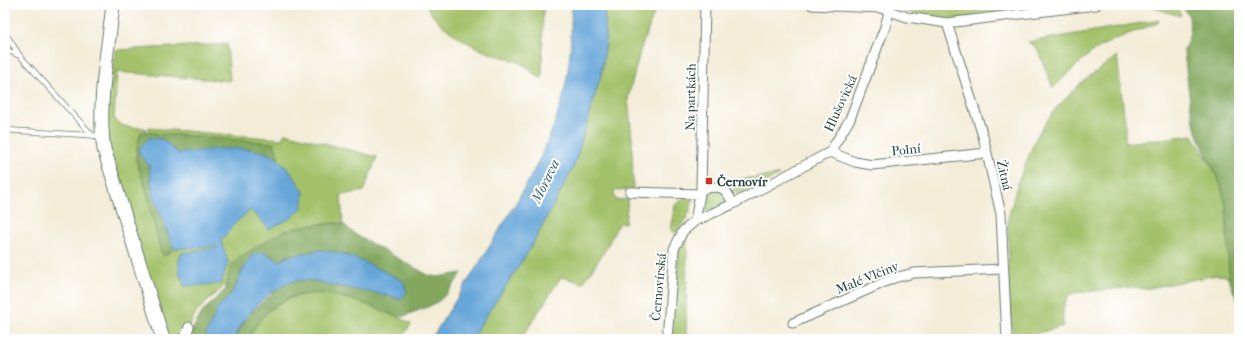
<svg xmlns="http://www.w3.org/2000/svg" width="1244" height="344" font-family="'IM FELL French Canon',serif">
	<rect width="100%" height="100%" fill="#fff"/>
	<filter id="ink" filterUnits="userSpaceOnUse"><feTurbulence type="fractalNoise" baseFrequency=".025" numOctaves="2"/><feDisplacementMap in="SourceGraphic" scale="8" xChannelSelector="R" yChannelSelector="G"/><feConvolveMatrix kernelMatrix="1 2 1 2 8 2 1 2 1" color-interpolation-filters="sRGB"/></filter>
	<filter id="wash" filterUnits="userSpaceOnUse"><feTurbulence type="fractalNoise" baseFrequency=".012" numOctaves="4" result="noise"/><feDisplacementMap in="SourceGraphic" scale="16" xChannelSelector="R" yChannelSelector="G"/><feGaussianBlur stdDeviation="0.9" result="paint"/><feColorMatrix in="noise" values="0 0 0 0 0 0 0 0 0 0 0 0 0 0 0 0 0 1.4 0 .05"/><feComposite in="paint" operator="in"/></filter>
	<g filter="url(#wash)">
		<rect width="100%" height="100%" fill="#f3ecd7"/>
		<!-- green -->
		<path fill="#a3c169" stroke="#617f4e" d="M426,5h117l-1,73c-9,-2 -12,-10 -20,-14 -12,-6 -26,-8 -38,-13 -19,-9 -49,-26 -58,-46z
			M604,5h53l-17,46 -12,47 4,41 1,50 -19,1 1,10 13,-1 -3,24h-6l-15,29 -21,31 -22,-6 -40,62h-50l59,-90 44,-83 27,-91 5,-35z
			M896,5h162l-111,15 -48,-10z
			M1152,5h24l5,10 -1,1 -29,-9z
			M1159,20l-1,3c-19,7 -38,13 -55,22 -19,11 -35,29 -50,43l-16,-40 -9,-6z
			M227,44l3,37 -113,-9 -3,45c5,12 19,10 31,11l3,9v-9l134,11 3,-6 92,24 -13,34 -23,4 2,29 -7,-1 -27,2 -25,6 -46,27 -9,24 -28,25 -7,9 -10,23h-17l-58,-193 -4,-32 11,-64z
			M1117,56l8,66v21l68,-8c9,17 21,32 28,50 10,29 7,64 8,95l-3,-4 -9,-1 -73,14 -11,-2 -60,6c-12,6 -10,22 -10,33l-43,12 -7,-2 -4,-39 -1,-78 10,-37 19,-46 19,-28 26,-26z
			M779,175l-35,18h-8l-5,-13z
			M719,190l7,6c0,9 -9,11 -17,15l-4,-1c-3,-11 3,-19 14,-20z
			M691,197c5,10 -9,27 -15,36l-5,-2 4,-26 9,-7z
			M687,235l-1,104h-15l8,-90z
			M313,293c34,2 69,14 98,31l-10,15h-153c16,-30 32,-41 65,-46z"/>
		<!-- forest -->
		<path fill="#82a75d" stroke="#507248" d="M1181,5h58v300l-10,-25 -3,-74 -5,-20 -25,-54 -6,-29 -6,-52 6,-18 -1,-17z
			M141,132l133,11 5,16 -16,-7 -13,-3 -72,4 -16,-14 -23,15 10,11 4,29 21,55 -10,7 -4,-6 -14,-61 -10,-29 1,-12z
			M336,223l7,1 13,11 72,40c10,4 23,-1 34,-2 -18,24 -18,29 -48,39 -4,1 -10,5 -14,5 -7,0 -22,-9 -29,-11 -53,-18 -93,-23 -123,33h-14l15,-25 31,-27 16,-7 18,1 73,14 16,-14 -63,-29 -52,4 -8,5 -16,-9 -21,17 -7,17 -7,11 -11,10 -14,32h-17l16,-28 23,-22c2,-13 2,-22 12,-31l46,-27 25,-6z"/>
		<!-- water -->
		<path fill="#66a6d9" stroke="#427286" d="M571,5h33l2,35 -5,35 -27,91 -44,83 -59,90h-40c23,-36 47,-73 69,-110 23,-37 46,-77 59,-119 11,-34 13,-70 12,-105z
			M149,138l13,1 16,14c27,-2 80,-12 101,7 9,8 18,21 25,32l-2,16 -11,10 -22,11 -18,-19 -15,12 -15,19 7,21 -7,22 -37,2c-4,-12 -9,-21 -2,-33l36,-5 -1,-2 -43,3 -21,-55 -4,-29 -10,-11 1,-7z
			M321,250c30,3 56,18 82,31l4,11 -6,7c-23,-6 -46,-9 -70,-14 -11,-3 -25,-7 -36,-4 -26,7 -51,34 -61,58h-30l14,-32 11,-10 7,-11 7,-17 10,-15 11,-2 16,9 8,-5z"/>
	</g>
	<g filter="url(#ink)">
		<g fill="none" stroke-linecap="round" stroke-linejoin="round">
			<defs>
				<path id="lane" d="M5,33l15,23 73,80
					M5,49l15,7
					M5,130l97,6"/>
				<path id="street" d="M812,5l69,3 26,9 40,6 149,-18
					M947,23l36,113 18,78 6,125
					M830,152l25,10 17,3 115,-12
					M701,189c19,-3 23,-5 32,15
					M630,192l70,2
					M695,221l6,-32 4,-184
					M793,323l101,-45 20,-5 89,-4
					M184,339l5,-12
					M667,339l7,-90 9,-18 12,-10 38,-17 97,-52 20,-33 35,-92 6,-22"/>
				<path id="secondary" d="M113,5c-5,45 -16,100 -9,144l59,190"/>
			</defs>
			<!-- lane casing -->
			<use href="#lane" stroke="#697a6d" stroke-width="6"/>
			<!-- street casing -->
			<use href="#street" stroke="#697a6d" stroke-width="11"/>
			<!-- secondary casing -->
			<use href="#secondary" stroke="#697a6d" stroke-width="15"/>
			<!-- lane -->
			<use href="#lane" stroke="#fff" stroke-width="4.5"/>
			<!-- street -->
			<use href="#street" stroke="#fff" stroke-width="9"/>
			<!-- secondary -->
			<use href="#secondary" stroke="#fff" stroke-width="13"/>
		</g>
	</g>
	<!-- markers -->
	<rect fill="#c8321e" stroke="#fff" stroke-width="1.5" x="705" y="177" width="8" height="8" rx="2"/>
	<g text-anchor="middle" stroke-width="4" stroke-linejoin="round" paint-order="stroke">
		<!-- street labels -->
		<g font-size="13" fill="#1f3d34" stroke="#fff">
			<text transform="translate(690 97) rotate(-89)" y="5">Na partkách</text>
			<text transform="translate(840 103) rotate(-65)" y="5">Hlušovická</text>
			<text transform="translate(906 149) rotate(-6)" y="5">Polní</text>
			<text transform="translate(1005 175) rotate(77)" y="5">Žitná</text>
			<text transform="translate(867 277) rotate(-22)" y="5">Malé Vlčiny</text>
			<text transform="translate(658 287) rotate(-85)" y="5">Černovírská</text>
		</g>
		<!-- poi labels -->
		<g font-size="13" font-weight="bold" fill="#1f3d34" stroke="#fff" text-anchor="start">
			<text x="717" y="186">Černovír</text>
		</g>
		<!-- water labels -->
		<g font-size="14" font-style="italic" fill="#38626e" stroke="#fff">
			<text transform="translate(545 181) rotate(-64)" y="5">Morava</text>
		</g>
	</g>
	<!-- margin -->
	<rect width="1244" height="344" fill="none" stroke="#fff" stroke-width="20"/>
</svg>
